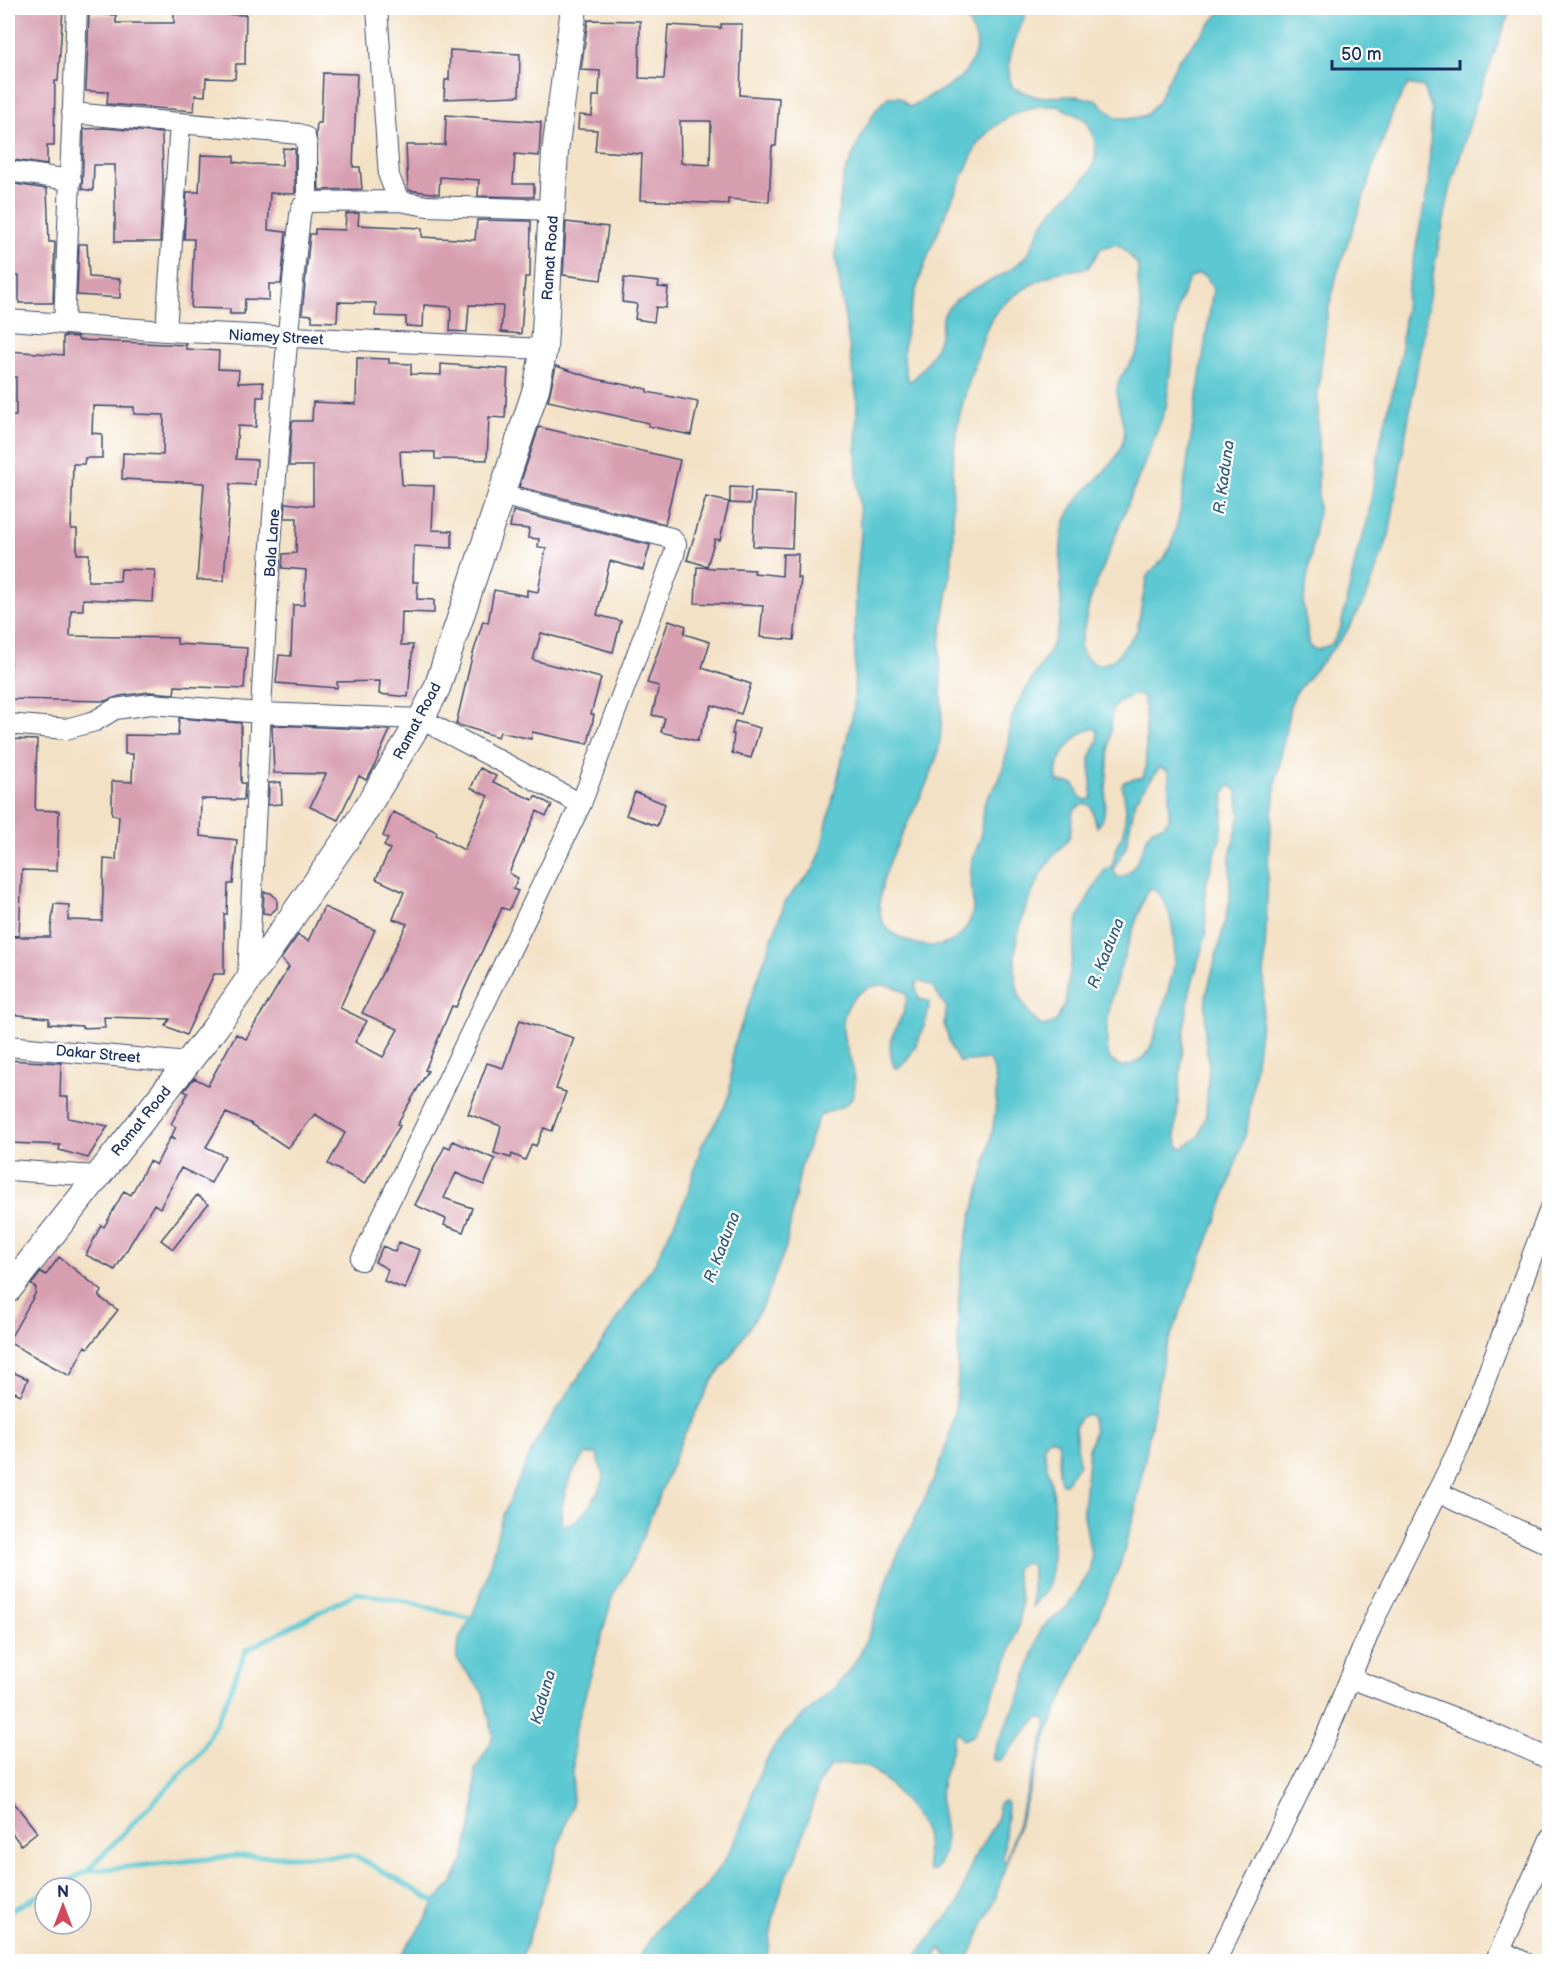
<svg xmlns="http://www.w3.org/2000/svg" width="1557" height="1969" font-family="'Balsamiq Sans',sans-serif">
	<rect width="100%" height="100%" fill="#fff"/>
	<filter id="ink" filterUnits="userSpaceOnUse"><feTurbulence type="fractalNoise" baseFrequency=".0167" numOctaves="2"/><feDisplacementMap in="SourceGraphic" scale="12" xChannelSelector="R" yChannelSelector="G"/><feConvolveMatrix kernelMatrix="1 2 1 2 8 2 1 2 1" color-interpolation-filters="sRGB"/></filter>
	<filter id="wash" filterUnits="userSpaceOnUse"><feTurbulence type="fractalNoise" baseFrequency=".008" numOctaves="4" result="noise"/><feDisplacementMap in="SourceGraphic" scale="24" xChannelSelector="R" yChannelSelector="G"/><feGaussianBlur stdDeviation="1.35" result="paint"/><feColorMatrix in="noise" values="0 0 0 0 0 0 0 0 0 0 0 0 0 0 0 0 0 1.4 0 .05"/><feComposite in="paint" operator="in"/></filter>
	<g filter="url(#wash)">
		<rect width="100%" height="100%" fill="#f3e1c5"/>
		<!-- water -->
		<path fill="#5bc8d1" stroke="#3b7c98" stroke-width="1.5" fill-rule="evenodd" d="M963,8h65c-9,25 -27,53 -15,80l24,9 41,-1 19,5 19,17h19l11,-3 11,-12 20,-41 47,-54h287l-36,98 -25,84 -17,83 -44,262 -23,63 -21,36 -50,60 -5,12 -15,82 -6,53 -6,168 -16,120 -26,79 -57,145 -28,154 -16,58 -70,162 -55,172 -28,62h-18l-7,-12 -4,2 -2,10h-25l47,-57 14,-43 26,-43v-14l6,-3 4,3 -5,53 1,5h2l40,-132v-11l-6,-1 -4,2 -36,41 -7,-1v-7l28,-60 20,-64 26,-22 23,-35 1,-17 -8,-45 6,-61 5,-17 -2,-15 -5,-3 -6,3 -6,10 4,37 -14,20h-3c-8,-14 2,-29 -5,-44l-8,-2 -6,9 11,50 -3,79 -4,13 -15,18v-42l-8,-3 -9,7 6,29 -1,21 -14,46 -32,70 -11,5 -5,-9 -5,6c0,18 -9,32 -12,49 -5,30 16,58 -7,85h-5c-5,-12 0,-25 -4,-37 -6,-18 -41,-60 -58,-67 -13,-5 -24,-4 -37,0l-10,13 -23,76 -14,27 -10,37 -7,41h-128c7,-14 16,-30 28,-41 13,-11 28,-19 39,-33 11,-14 22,-30 30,-46 13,-29 19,-62 36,-89 22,-35 64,-57 83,-88 19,-29 25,-67 39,-99 24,-54 56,-103 63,-164 6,-53 -3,-108 10,-161 8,-38 47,-150 22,-181l-29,3 -7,-12 -8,-26 3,-16 -15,-22 -12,-5 -5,3 4,15 10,2c0,20 -15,56 -31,67l-4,-1c-13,-36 12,-41 13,-73 -25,-21 -61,-3 -64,29 -2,26 18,47 10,72 -6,17 -27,11 -36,25l-16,46 -15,81 -22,57 -31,49 -21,28 -30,58 -49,122 -20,34 -39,140 -2,70 -51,156h-125l31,-43 8,-17 17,-17 12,-25 11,-52v-37l14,-24 4,-11 -10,-42 -26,-34v-9l3,-13 11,-18 15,-39 15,-60 35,-79 119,-178 32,-67 14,-49 24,-41 5,-14 3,-44 53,-148 27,-30 6,-13 35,-148 2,-122 5,-53 -5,-79 1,-57 -21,-139 1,-36 6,-45 21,-48 13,-22 11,-11h11l11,10c6,-2 10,-6 16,-9 26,-12 45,-22 51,-53 0,-14 -13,-23 -14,-37zM1408,84l16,3 8,23 -4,77 -22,111 -6,63 -19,78 -14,84 -10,30 -16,74 -9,17 -15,6 -7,-3 -7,-42 15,-94v-119l9,-76 10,-42 56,-163zM1039,106h19l28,14c30,53 -15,64 -40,99 -15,19 -9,31 -32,48 -21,16 -48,20 -66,41 -9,11 -5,22 -10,34 -4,10 -19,37 -29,39 -24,-51 45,-185 68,-236 15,-20 36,-34 62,-39zM1116,244l7,4 15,17c-2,27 9,59 0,85 -5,16 -20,22 -21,40 -1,25 17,38 -1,67 -14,21 -39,36 -49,60 -12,28 -3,70 -7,101 -6,40 -34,61 -47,97 -7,22 -4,46 -15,67 -4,7 -10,13 -13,20 -5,12 -2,26 -5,38 -3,10 -9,19 -9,29 -2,25 11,44 -11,66 -12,12 -26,13 -43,9 -13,-4 -32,-11 -36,-26 -13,-41 48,-122 57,-167 7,-33 2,-67 2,-100 1,-32 10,-61 12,-93 3,-38 -2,-77 3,-116 3,-26 15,-65 24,-90 4,-12 7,-26 14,-36 13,-18 43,-36 64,-43 10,-3 21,-3 31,-5l13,-20zM1198,274l8,2 7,13 -33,223 -8,32 -8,14 -17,18 -10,55 -22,28 -12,5h-8l-10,-7 -5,-12 10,-45 76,-192 12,-102 11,-27zM1133,695l10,1c3,10 5,73 0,81l-17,4 -4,3 4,24 -2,25 -7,11 -5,22 -8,5 -14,23 -12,24 -13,86 -9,17 -8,5 -8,-1c-47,-41 -19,-119 9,-163 5,-9 16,-17 20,-25 5,-10 -1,-23 9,-30 5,-4 9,-3 13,-1l6,21 7,-12 8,-104 6,-9zM1094,728l4,4v8l-8,19 2,39 -5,2 -7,-3 -6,-13 -16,-2c-8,-19 17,-51 36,-54zM1160,767l9,5v47l-6,7 -11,3c-10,14 -14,46 -34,49l-5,-9 13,-22 9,-46zM1230,785l7,6 3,24 -10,41v45l-24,95 -1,43 4,27 -3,49 -7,21 -16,12 -4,-1 -4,-10 10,-115 5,-31 16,-57 -1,-47 17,-55 2,-39zM1150,888c23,9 26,56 24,77 -2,13 -19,74 -25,85 -6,10 -16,15 -27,17l-12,-7c-14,-43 21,-120 35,-165zM586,1454h11l7,25c-8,17 -20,43 -40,46l-3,-3c1,-26 7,-48 25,-68z"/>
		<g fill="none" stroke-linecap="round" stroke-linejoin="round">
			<!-- stream -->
			<path stroke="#5bc8d1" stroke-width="5" d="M87,1871l149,-15h120l83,48
				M54,1888l33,-17 113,-117 24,-48 22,-56 110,-57 48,8 74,20
				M8,1912l37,-20"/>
		</g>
		<g id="blocks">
			<!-- building -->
			<path fill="#d79eb0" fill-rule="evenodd" d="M8,8h55l-5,73h-3l-1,65h-7v19l-39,-6z
				M174,8h43v6l29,1 -1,49h-9l-1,15 -29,-1 -1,18 -10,-1 -1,16 -87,-7 1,-12 -22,-1 3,-77 27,1v8h58z
				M588,20l52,1 -1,57 25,1 4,-54 53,3v-4h21l-2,71 39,3 -3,48h-4l-3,56 -41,-3v5l-88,-4 2,-46 -47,-3 2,-21 -19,-1 1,-14 13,1 1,-20h6l1,-25 -19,-1zM680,121h31l-1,44 -29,-2z
				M450,50l70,4 -1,42 -75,3 1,-19h4z
				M323,73l34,1 -4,93h7l2,22 -43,1 -3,-56 1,-11h4z
				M446,115l95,7 -2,34 -24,-2 -2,30h21v13l-56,-1 1,-16 -39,-3 -1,17 -31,-4 -2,-45h39z
				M105,128l57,5 1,57 -3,52h-45v-77h-21l-1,26 -11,-2 2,-60z
				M283,148l12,1v45l-25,-1 -2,37 18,2 -5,52h-12v16l-24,-1 -1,15h-14v-5l-39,-1 3,-69h-10l3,-47h12l2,-37 33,1v6l16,2 32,1z
				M8,183l39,6 2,53h6l-2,61h-34v-27h-7v-4h-4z
				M359,213l-1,12 64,3v9l53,3 2,-20 54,1 -1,56h-5l-4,57 -20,-2 2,-26 -34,-1 -2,27 -17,-1 1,-24 -27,-2 -1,22 -17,-1v-9l-31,-1 1,-13 -38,-1 -1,20 -25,-1v-6l-10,-1 8,-80h5v-5l30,1 1,-16z
				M566,222l42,5 -7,53 -38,-5z
				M79,244h8l2,33 31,2v19l-43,-3z
				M624,278l35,4 -1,5 10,1 -2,20 -10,-1 -2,15 -19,-3 2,-15 -15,-2z
				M63,336l15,1v3l108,5v4l33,2 -1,18 21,1 -1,13 25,-1 1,15h-7l-1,30 -18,-1 -2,33 21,1 -2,25 -25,-1 -6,97 -27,-1 7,-97 -82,-4 1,-26 40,2 1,-40 -30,-1v-7l-41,-1 -1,27 10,1v24h-17l-1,6h-11l-2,65h6v25h12l-1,27h32l1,-12 34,1 -2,32 -70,-3v11h-12l-1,26 107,2v6l70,4 -3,41 -69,-3 -1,8 -25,-2 -29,4 -15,5 -95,-2 1,-61h2l2,-34h-7v-188h8v-39h-8l1,-26 54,4z
				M357,358l32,1v4l22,1v10l30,1v-11l67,5 -3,49 -16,-1 -2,43 -52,-1v-7l-35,-1 2,34 32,1 -2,44 20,1v17l-38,-2 -1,36h5l-1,17 17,1v13l-32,-1 -1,33h12l-5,52 -29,-3 1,-13 -43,1v6l-61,-5 3,-28 12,1 2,-51h11l2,-35 -24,-2 1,-14 13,-1 1,-35h-12l1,-15 27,3v-40h-24l3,-45h20l1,-19 43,2z
				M556,366l40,13 51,10v3l51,10 -7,33 -43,-9 1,-3 -101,-22z
				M539,427l141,33 -15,64 -146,-37z
				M730,487l21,1 -1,16 -20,-1z
				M755,492l39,2 -2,54 -39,-2z
				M706,497l23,5 -9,38 -5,-1 -8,27 -20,-6z
				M513,511l137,34 -7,25 -33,-9 -13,54 24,6 -8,31 -72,-19 -8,27 68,18 -10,36 3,1 -6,29 -56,-12 -1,7 -31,-7 -2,5 -42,-13 16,-67 11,-36 5,2 6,-33 33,6v-6l11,2 8,-44 -8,-1 1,-8 -11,-1 1,-9 -19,-2z
				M783,554h15l-1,24h4l-7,62 -34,-3 3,-31 -68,-3 2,-36 58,3 -1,3 28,3z
				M669,620l17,6 -2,8 26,8 -8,26 49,16 -10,30 -29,-9 -15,36 -36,-9 4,-14 -13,-3 7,-29 -12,-3z
				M179,718l62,5v60h4l-1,17 -43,-1 -1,37 37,4 -4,44h-5l-1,30h-3v60h-10l-28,61 -20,-9 4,-7 -66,-2 1,10 -23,1v-2l-33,-2v-6l-41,-4v-77h42l4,-33 15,1 -1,15 34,1 2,-62 12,1 3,-44 -7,-1v-34l20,1 1,-28h-8v-19l53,1z
				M735,721l25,7 -9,30 -19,-5 2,-19h-2z
				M272,725l118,5 -18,41 -6,9 -7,-4 -21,44 -28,-13 16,-33 -52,-1z
				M8,739l29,1 -2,70 24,1 -2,60 -35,-1 -3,66 -11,-1z
				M480,768l16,8 -3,6 40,18 2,-4 17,9 -6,11 -9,-5 -28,62 9,5 -5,11 5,2 -9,19 -7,-2 -46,99 -4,-1 -27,64 3,1 -31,53 3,2 -35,58 -37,-20 17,-31 -30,-19 -27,34 -38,-25 -24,-10 -20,34 19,9 -14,27 -30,-15 -21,40 -6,-4 -39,66 -29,-15 15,-30 3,2 20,-36 7,4 18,-34 7,4 14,-27 6,2 -5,-3 5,-10 -5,-3 17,-31 -4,-2 10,-13 14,7 28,-51 10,5 43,-72 -8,-8 17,-24 10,6 16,-34 51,23 -35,78 27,13 -12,21 28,15 15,-28 -36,-16 45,-89 -14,-5 11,-27 -28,-13 14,-30 -6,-3 4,-7 -5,-3 10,-24 44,20 -1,3 28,15 24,-54 -17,-8z
				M281,782l1,22 -14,1 1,-22z
				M635,792l30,12 -8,22 -31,-11z
				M264,892l7,1 6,6v9l-7,6 -7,-1z
				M520,1020l54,18 -18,51 10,3 -14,39 -8,-3 -8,18 -4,-2 -7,16 -13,-6 -1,4 -17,-5 7,-27 -33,-12 19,-51 16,5z
				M8,1060l53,3 -1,34h8v21l40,8 -20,32 -29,-8 1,-5 -52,-2z
				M453,1141l42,18 -11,26 -28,-12 -12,25 28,10 -9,24 -19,-7 2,-6 -31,-14 30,-59 5,2z
				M197,1195l11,9 -35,45 -12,-9z
				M399,1242l21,8 -15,39 -21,-8 4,-12 -13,-7 8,-16 12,6z
				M59,1257l43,34 -3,6 19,13 -30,38 -3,-2 -15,30 -62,-34 27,-48 1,-6 -5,-3 10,-13 5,3z
				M8,1370l20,9 -7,16 -13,-6z
				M8,1795l29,37 -16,13 -13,-17z"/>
		</g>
	</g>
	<g filter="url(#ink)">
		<use href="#blocks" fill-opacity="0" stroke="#3b4a6d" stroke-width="1.5"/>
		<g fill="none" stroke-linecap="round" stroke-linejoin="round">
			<defs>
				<path id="minor" d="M377,8l12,168 10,25 28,5 126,4
					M72,113l227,21 6,3 2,9v56
					M8,171l63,9
					M8,320l158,11 378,18
					M64,324l13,-316
					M166,331l14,-208
					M8,724l58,5 29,-8 20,-12 36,-5 109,9 161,6 160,85
					M248,979c11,-255 24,-510 52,-764l2,-8 5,-5 92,-1
					M8,1046l180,17
					M8,1170l88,6
					M361,1260l220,-456 93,-249 2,-11 -5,-6 -171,-43
					M1437,1492l113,53
					M1350,1678l113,43 87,38
					M1501,1951l23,11
					M1215,1962l109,-221 51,-123 85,-172 90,-237
					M1495,1962l55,-123"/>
				<path id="tertiary" d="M8,1290l207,-262 143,-206 63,-103 16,-31 99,-299 8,-40 11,-197 19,-144"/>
			</defs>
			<!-- minor casing -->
			<use href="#minor" stroke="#3b4a6d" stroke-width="22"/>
			<!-- tertiary casing -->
			<use href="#tertiary" stroke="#3b4a6d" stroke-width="28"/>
			<!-- minor -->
			<use href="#minor" stroke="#fff" stroke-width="20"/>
			<!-- tertiary -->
			<use href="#tertiary" stroke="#fff" stroke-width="26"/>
		</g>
	</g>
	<g text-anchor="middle" stroke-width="4.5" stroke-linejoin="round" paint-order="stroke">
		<!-- street labels -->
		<g font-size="15" fill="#1b2f5e" stroke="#fff">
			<text transform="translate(550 258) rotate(-86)" y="5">Ramat Road</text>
			<text transform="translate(276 337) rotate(3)" y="5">Niamey Street</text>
			<text transform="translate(272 543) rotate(-86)" y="5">Bala Lane</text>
			<text transform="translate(417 721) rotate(-62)" y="5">Ramat Road</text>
			<text transform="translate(98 1054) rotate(5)" y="5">Dakar Street</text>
			<text transform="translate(141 1121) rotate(-51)" y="5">Ramat Road</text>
		</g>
		<!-- water labels -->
		<g font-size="16" font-style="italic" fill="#2e5d80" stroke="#fff">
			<text transform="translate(1223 477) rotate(-82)" y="6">R. Kaduna</text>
			<text transform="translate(1105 953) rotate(-68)" y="6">R. Kaduna</text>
			<text transform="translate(721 1247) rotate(-69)" y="6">R. Kaduna</text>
			<text transform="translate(542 1697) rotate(-74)" y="6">Kaduna</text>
		</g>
	</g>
	<!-- margin -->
	<rect width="1557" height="1969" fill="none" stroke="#fff" stroke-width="30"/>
	<!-- north arrow -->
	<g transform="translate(63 1906)"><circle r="28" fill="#ffffff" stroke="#a4acbf" stroke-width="1.5"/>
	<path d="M0-4.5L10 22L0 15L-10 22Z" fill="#d1495b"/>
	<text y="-9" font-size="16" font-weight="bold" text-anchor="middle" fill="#1b2f5e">N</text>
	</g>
	<!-- scale -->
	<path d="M1332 60v9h128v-9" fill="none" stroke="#1b2f5e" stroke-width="3"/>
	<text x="1341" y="60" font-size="18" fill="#1b2f5e" stroke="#ffffff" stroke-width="4.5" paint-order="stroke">50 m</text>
</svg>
